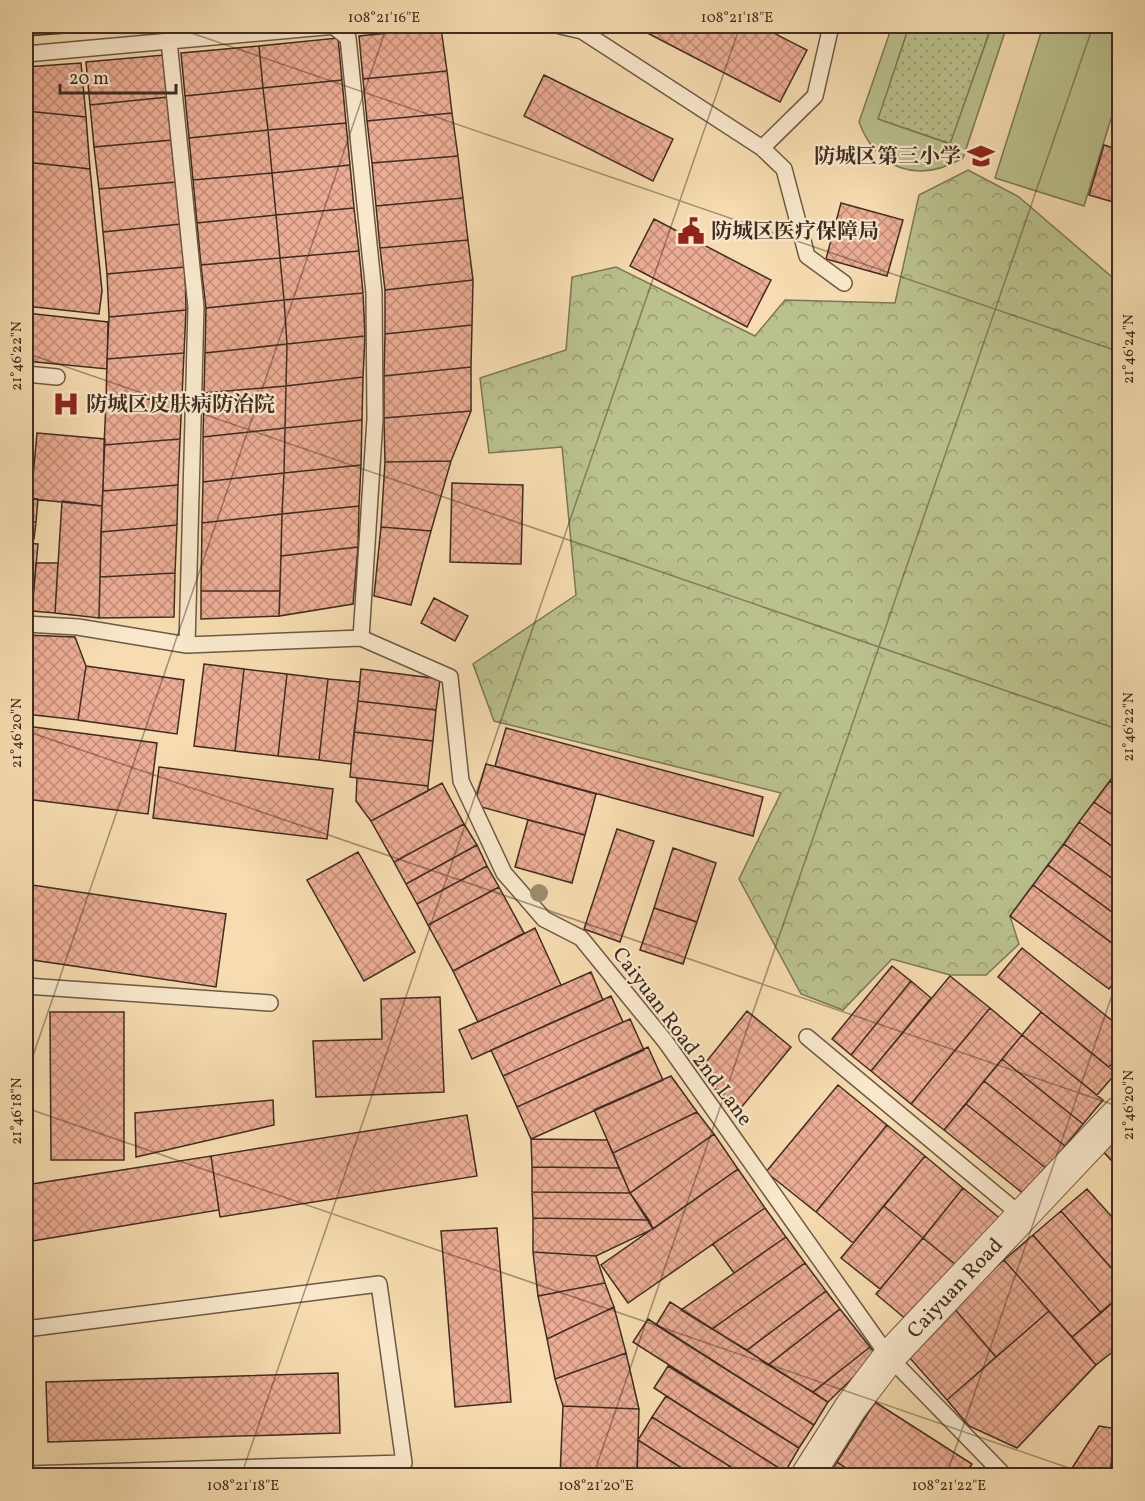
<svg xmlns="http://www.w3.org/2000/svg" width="1145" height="1501" font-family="Vollkorn,'Noto Serif SC',serif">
	<defs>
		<pattern id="grass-dots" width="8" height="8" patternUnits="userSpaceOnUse" patternTransform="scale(1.5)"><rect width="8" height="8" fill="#bac18d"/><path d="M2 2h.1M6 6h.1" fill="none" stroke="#999d73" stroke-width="1.8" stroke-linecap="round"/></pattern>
		<pattern id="forest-crowns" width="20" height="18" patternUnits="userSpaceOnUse" patternTransform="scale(1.5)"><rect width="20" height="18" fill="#bac18d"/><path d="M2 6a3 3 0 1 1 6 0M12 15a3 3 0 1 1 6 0" fill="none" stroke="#999d73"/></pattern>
		<pattern id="building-cross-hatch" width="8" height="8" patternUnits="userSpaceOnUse" patternTransform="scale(1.5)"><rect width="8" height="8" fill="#ecad94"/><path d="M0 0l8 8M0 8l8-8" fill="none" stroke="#c18d78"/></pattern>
	</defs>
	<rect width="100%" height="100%" fill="#f6dcb0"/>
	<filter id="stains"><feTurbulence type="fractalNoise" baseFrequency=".00333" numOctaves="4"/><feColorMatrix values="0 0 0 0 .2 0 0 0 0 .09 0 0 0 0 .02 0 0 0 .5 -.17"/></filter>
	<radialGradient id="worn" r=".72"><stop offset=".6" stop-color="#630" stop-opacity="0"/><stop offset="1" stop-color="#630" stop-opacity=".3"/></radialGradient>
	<!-- grass -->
	<path fill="url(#grass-dots)" stroke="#7c7758" stroke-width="1.5" d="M909,26h77l5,1 -40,117 -74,-25z"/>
	<!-- forest -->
	<path fill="url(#forest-crowns)" stroke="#7c7758" stroke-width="1.5" d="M968,170l51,27 100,86v485l-109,148 9,28 -33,31h-36l-58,-16 -49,51 -42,-16 -62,-115 42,-86 -287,-72 -21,-57 103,-69 -14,-148 -73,6 -9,-75 86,-28 6,-73 44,-10 139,69 30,-36 110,3 24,-108z"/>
	<!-- green -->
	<path fill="#bac18d" stroke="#7c7758" stroke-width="1.5" d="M892,26h17l-31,93 72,25 41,-116 -5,-2h21l-44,132c-45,26 -86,12 -104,-36z
		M1043,26h43l33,10v57l-35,113 -89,-28z"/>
	<!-- building -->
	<path fill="url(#building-cross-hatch)" stroke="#3f2d23" stroke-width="1.5" d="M26,26h40l1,7 -41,3z
		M74,26h46v2l-46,3z
		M634,26h126l47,24 -27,52z
		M441,28l6,43 -84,8 -4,-43z
		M338,38l4,42 -79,8 -4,-42z
		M259,46l4,42 -78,8 -4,-43z
		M164,55l4,42 -78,8 -4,-43z
		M81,63l5,54 -60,-6v-44z
		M447,71l5,42 -85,8 -4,-42z
		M544,75l129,64 -20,42 -129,-65z
		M342,80l4,43 -78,7 -5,-42z
		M263,88l5,42 -79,8 -4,-42z
		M168,97l4,43 -78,7 -4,-42z
		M26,111l60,6 4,52 -64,-7z
		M452,113l6,43 -86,7 -5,-42z
		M346,123l4,42 -78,8 -4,-43z
		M268,130l4,43 -79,7 -4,-42z
		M172,140l4,42 -77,7 -5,-42z
		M1104,145l16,5v54l-31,-9z
		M458,156l5,42 -87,8 -4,-43z
		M26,162l64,7 12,122 -3,23 -73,-8z
		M350,165l4,43 -78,7 -4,-42z
		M272,173l4,42 -79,8 -4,-43z
		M176,182l5,42 -78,8 -4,-43z
		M463,198l5,42 -88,8 -4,-42z
		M841,203l62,17 -16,56 -61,-17z
		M354,208l5,43 -79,7 -4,-43z
		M276,215l4,43 -79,7 -4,-42z
		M654,219l117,61 -24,47 -117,-61z
		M181,224l4,43 -78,7 -4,-42z
		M468,240l5,40 -88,10 -5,-42z
		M359,251l4,42 -79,7 -4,-42z
		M280,258l4,42 -78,8 -5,-43z
		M185,267l1,43 -77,7 -2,-43z
		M473,280l-1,45 -87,9v-44z
		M363,293l2,43 -78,8 -3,-44z
		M284,300l3,44 -82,9 1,-45z
		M186,310l-2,43 -77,6 2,-42z
		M26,313l82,9 -1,47 -81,-8z
		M472,325l-1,42 -87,9 1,-42z
		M365,336l-2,41 -77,9 1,-42z
		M287,344l-1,42 -82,7 1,-40z
		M184,353l-2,43 -76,7 1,-44z
		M471,367v44l-87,7v-42z
		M363,377l-1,43 -77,8 1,-42z
		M286,386l-1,42 -82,9 1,-44z
		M182,396l-2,43 -76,6 2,-42z
		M471,411l-20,50 -66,1 -1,-44z
		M362,420l-1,45 -77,8 1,-45z
		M285,428l-1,45 -81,9v-45z
		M37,433l68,6 -3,67 -71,-7z
		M180,439l-2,46 -75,6 1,-46z
		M451,461l-20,70 -50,-4 4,-65z
		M361,465l-2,41 -77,8 2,-41z
		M284,473l-2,41 -80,9 1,-41z
		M452,483l71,2 -2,79 -71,-2z
		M178,485l-1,40 -76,7 2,-41z
		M26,498l12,1 -2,23 -10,-1z
		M62,501l40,5 -3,112 -44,-5z
		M359,506l-1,41 -77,9 1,-42z
		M282,514l-2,77h-79l1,-68z
		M26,521l10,1 -2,17h-8z
		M177,525l-2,48 -75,4 1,-45z
		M381,527l50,4 -20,74 -37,-9z
		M26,543l12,1 -6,67 -6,-1z
		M358,547l-5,57 -74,12 2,-60z
		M36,563h22l-3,50 -23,-2z
		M175,573l-1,44 -75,1 1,-41z
		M201,591h79l-1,25 -78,3z
		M434,598l34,18 -13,25 -34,-18z
		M26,635l49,2 11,29 -8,54 -52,-6z
		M204,664l40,5 -9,82 -41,-5z
		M86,666l98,14 -7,54 -99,-14z
		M244,669l43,5 -9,82 -43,-5z
		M361,669l79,10 -4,31 -78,-9z
		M287,674l41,5 -9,81 -41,-4z
		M328,679l32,3 -9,82 -32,-4z
		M358,701l78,9 -3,31 -79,-9z
		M26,726l131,17 -9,71 -122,-15z
		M506,728l257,69 -10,39 -258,-70z
		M354,732l79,9 -5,45 -78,-9z
		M486,764l110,30 -11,41 -111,-30z
		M159,767l174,22 -6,50 -174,-21z
		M1120,768v20l-10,-7z
		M357,778l71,8v5l-57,30 -15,-20z
		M1110,781l10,7v32l-26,-18z
		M442,783l22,41 -70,38 -23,-41z
		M1094,802l26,18v32l-41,-30z
		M528,820l57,15 -13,48 -57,-16z
		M1079,822l41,30v32l-56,-40z
		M464,824l13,21 -71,39 -12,-22z
		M617,829l37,12 -34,101 -36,-13z
		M1064,844l56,40v34l-72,-53z
		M477,845l10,21 -70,38 -11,-20z
		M673,848l43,15 -19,59 -43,-14z
		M358,852l57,100 -51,29 -57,-101z
		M1048,865l72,53v31l-87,-64z
		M487,866l12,21 -71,38 -11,-21z
		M26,884l6,1 -6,43z
		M32,885l194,29 -10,73 -190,-28v-31z
		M1033,885l87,64v26l-11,14 -99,-73z
		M499,887l25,46 -71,38 -25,-46z
		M654,908l43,14 -14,42 -43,-14z
		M535,928l26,57 -83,37 -25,-51z
		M1022,948l98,79v27l-11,13 -111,-90z
		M892,966l19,15 -60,74 -19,-16z
		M591,972l12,28 -131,59 -13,-29z
		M950,976l40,32 -79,96 -40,-33z
		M911,981l20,17 -60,73 -20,-16z
		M611,996l12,26 -120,54 -12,-26z
		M440,997l4,95 -128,5 -3,-56 69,-2 -1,-40z
		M990,1008l32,27 -78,95 -33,-26z
		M747,1011l44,36 -51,62 -26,-21 7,-7 -19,-14z
		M50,1012h74v148h-73z
		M1041,1012l75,61 -19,22 -75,-60z
		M630,1019l14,31 -127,57 -14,-31z
		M1022,1035l81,65 -20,24 -81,-65z
		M648,1047l15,33 -132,59 -14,-32z
		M1002,1059l81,65 -18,22 -81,-65z
		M671,1076l26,36 -84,41 -19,-43z
		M984,1081l81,65 -18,23 -81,-65z
		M838,1085l49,40 -71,87 -50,-40z
		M273,1100l1,25 -138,32 -1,-44z
		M966,1104l81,65 -22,26 -81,-65z
		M697,1112l17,22 -84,59 -17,-40z
		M467,1115l10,61 -257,41 -9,-61z
		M887,1125l38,31 -72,87 -37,-31z
		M1120,1130v40l-20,-22z
		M714,1134l24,35 -85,60 -23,-36z
		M531,1139l76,1 12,28 -87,-1z
		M211,1156l8,54 -193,32v-57z
		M925,1156l38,32 -40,50 -39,-32z
		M532,1167l87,1 11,25 -98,-1z
		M738,1169l27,39 -137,95 -27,-38z
		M963,1188l39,32 -41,49 -38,-31z
		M1087,1189l33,37v52l-59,-67z
		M532,1192l98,1 19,27 -116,-2z
		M884,1206l39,32 -43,51 -39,-31z
		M765,1208l21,29 -52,36 -21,-29z
		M1061,1211l59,67v18l-19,17 -68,-78z
		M533,1218l116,2 4,9 -57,27 -63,-4z
		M497,1228l14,174 -56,5 -14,-176z
		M1033,1235l68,78 -29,24 -68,-77z
		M786,1237l19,26 -93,66 -31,-19z
		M923,1238l38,31 -47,57 -38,-32z
		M533,1252l63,4 9,27 -67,13z
		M1004,1260l45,51 -53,46 -44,-51z
		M805,1263l21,28 -79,59 -35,-21z
		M605,1283l9,24 -67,32 -9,-43z
		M826,1291l14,18 -72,56 -21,-15z
		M1120,1296v50l-24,19 -24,-28z
		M670,1302l158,100 -14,23 -158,-100z
		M952,1306l44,51 -49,43 -45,-51z
		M614,1307l12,46 -71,26 -8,-40z
		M840,1309l30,38 -57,45 -45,-27z
		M1049,1311l47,54 -79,83 -48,-22 -22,-26z
		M648,1319l166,106 -15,23 -166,-106z
		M870,1347l6,8 -48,47 -15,-10z
		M626,1353l13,56 -76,-3 -8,-27z
		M668,1366l131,82 -14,24 -131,-84z
		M338,1373l2,60 -292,9 -2,-60z
		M666,1396l119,76 -3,4h-37l-93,-59z
		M875,1402l97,62 -7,12h-107l-21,-14z
		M563,1406l76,3 -2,67h-77z
		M1120,1415v61h-11l8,-47z
		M652,1417l93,59h-51l-56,-36z
		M1099,1426l18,3 -8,47h-42z
		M638,1440l56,36h-43l-14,-9z
		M837,1462l21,14h-29z"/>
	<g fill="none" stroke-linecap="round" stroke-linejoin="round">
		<defs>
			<path id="lane" d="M560,26l22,5 180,117 22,21 23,87 37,27
				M169,41l27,266 -9,338 174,-7 14,-219 -1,-126 -26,-255 -15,-12
				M26,54l310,-28
				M762,148l53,-52 16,-70
				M26,374l31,3
				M26,624l52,3 109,18
				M361,638l89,39 11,104 43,92 40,46 37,19 84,103 224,316 116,119
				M26,986l244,17
				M807,1037l215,179
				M26,1329l353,-45 25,179 -378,11"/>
			<g id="street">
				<path id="s1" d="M807,1476l44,-69 38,-50 231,-245"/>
			</g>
		</defs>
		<!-- lane casing -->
		<use href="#lane" stroke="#6d5946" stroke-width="18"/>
		<!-- street casing -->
		<use href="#street" stroke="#6d5946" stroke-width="34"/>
		<!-- lane -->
		<use href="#lane" stroke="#f9e8cc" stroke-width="15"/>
		<!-- street -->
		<use href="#street" stroke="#f9e8cc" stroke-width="32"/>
	</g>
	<!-- trees -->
	<circle fill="#9f8c6e" cx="539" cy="893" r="9"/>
	<!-- ticks -->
	<path fill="none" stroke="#3f2d23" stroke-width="1.5" stroke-opacity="0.45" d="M171,26l949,326M26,51l8,-25M26,353l1094,377M26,731l1094,376M26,1076l361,-1050M26,1108l1066,368M241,1476l499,-1450M593,1476l500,-1450M946,1476l174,-504"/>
	<!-- icons -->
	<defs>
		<symbol id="school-bare" viewBox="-9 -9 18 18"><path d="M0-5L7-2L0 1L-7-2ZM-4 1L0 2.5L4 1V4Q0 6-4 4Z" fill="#8f2418" stroke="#f9e8cc" stroke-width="2.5" paint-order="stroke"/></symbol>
		<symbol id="civic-bare" viewBox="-9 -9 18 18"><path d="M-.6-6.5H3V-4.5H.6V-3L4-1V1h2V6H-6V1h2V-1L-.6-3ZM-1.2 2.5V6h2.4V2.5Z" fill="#8f2418" stroke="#f9e8cc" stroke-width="2.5" paint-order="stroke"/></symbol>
		<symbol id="hospital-bare" viewBox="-9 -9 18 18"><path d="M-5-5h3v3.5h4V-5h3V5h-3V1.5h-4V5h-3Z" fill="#8f2418" stroke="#f9e8cc" stroke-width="2.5" paint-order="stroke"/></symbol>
	</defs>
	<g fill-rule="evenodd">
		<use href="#school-bare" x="962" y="137" width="38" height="38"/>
		<use href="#civic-bare" x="672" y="212" width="38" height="38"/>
		<use href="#hospital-bare" x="47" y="385" width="38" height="38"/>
	</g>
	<g text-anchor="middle" stroke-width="4.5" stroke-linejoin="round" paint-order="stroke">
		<!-- poi labels -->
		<g font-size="21" font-weight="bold" fill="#3f2d23" stroke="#f9e8cc" text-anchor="start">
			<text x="961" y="163" text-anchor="end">防城区第三小学</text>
			<text x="711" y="238">防城区医疗保障局</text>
			<text x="86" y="411">防城区皮肤病防治院</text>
		</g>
		<!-- street labels -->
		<g font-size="21" fill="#3f2d23" stroke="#f9e8cc">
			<text transform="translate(683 1036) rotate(53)" y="7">Caiyuan Road 2nd Lane</text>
			<text dy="7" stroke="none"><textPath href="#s1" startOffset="240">Caiyuan Road</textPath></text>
		</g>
	</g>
	<!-- margin -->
	<rect width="1145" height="1501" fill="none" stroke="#f6dcb0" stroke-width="66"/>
	<!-- scale -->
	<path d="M60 84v9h116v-9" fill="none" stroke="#3f2d23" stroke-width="3"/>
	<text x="69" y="84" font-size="18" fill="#3f2d23" stroke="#f9e8cc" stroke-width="4.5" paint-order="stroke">20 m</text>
	<rect x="33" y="33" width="1079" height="1435" fill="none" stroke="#3f2d23" stroke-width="2"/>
	<g font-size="15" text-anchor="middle" fill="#3f2d23">
		<text x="384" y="22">108°21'16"E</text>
		<text x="737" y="22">108°21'18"E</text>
		<text transform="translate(1128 349) rotate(-90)" y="5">21°46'24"N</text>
		<text transform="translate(16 356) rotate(-90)" y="5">21°46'22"N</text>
		<text transform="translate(1128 727) rotate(-90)" y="5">21°46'22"N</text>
		<text transform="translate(16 733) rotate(-90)" y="5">21°46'20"N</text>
		<text transform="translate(1128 1105) rotate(-90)" y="5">21°46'20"N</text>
		<text transform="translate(16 1111) rotate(-90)" y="5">21°46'18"N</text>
		<text x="243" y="1490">108°21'18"E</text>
		<text x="596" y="1490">108°21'20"E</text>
		<text x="949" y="1490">108°21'22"E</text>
	</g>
	<rect width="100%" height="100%" filter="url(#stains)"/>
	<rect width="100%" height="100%" fill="url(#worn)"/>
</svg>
